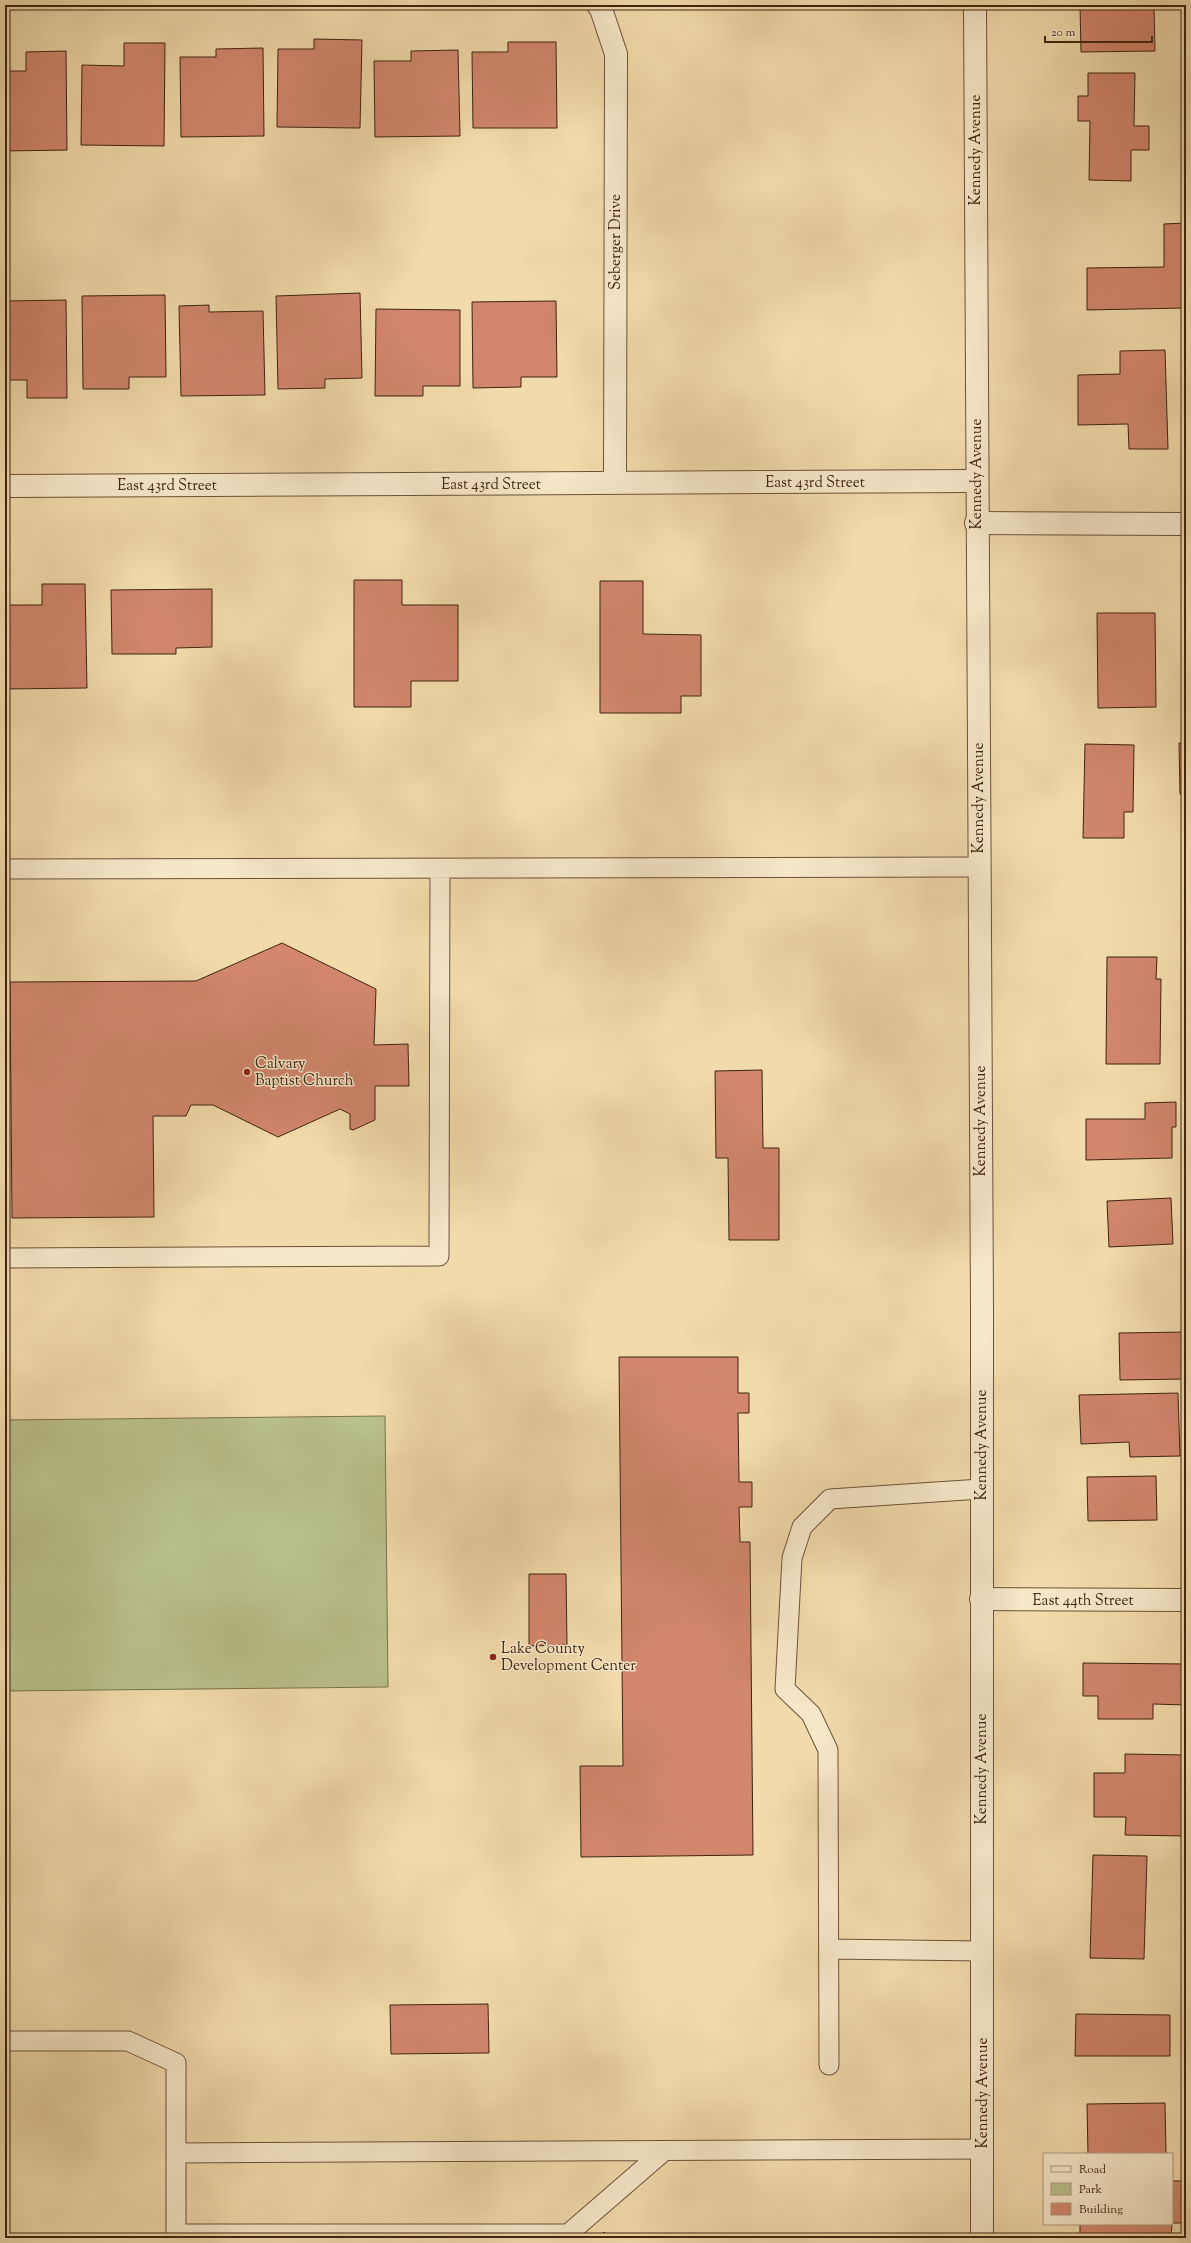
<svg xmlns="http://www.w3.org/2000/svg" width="1191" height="2243" font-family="'Sorts Mill Goudy',serif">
	<rect width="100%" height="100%" fill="#f1daab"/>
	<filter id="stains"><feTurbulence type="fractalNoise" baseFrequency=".005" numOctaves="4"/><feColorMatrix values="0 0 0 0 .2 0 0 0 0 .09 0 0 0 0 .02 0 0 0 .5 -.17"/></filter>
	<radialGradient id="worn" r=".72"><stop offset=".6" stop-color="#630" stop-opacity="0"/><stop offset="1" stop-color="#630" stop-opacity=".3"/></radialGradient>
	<!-- green -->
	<path fill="#b8c08b" stroke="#7c724e" d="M385,1416l3,271 -383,4v-271z"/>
	<!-- building -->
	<path fill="#d1866d" stroke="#3f2411" d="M1080,5h74l1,46 -74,1z
		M314,39l48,1 -2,88 -83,-1 1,-78h36z
		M508,42h48l1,86h-84l-1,-76h36z
		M124,43h41l-1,103 -83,-1 1,-80 42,1z
		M263,48l1,88 -83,1 -1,-80h36v-8z
		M458,50l2,86 -85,1 -1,-76h37v-10z
		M66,51l1,99 -62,1v-80h21v-19z
		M1088,73h47l-1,53h15v24h-18v31l-42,-1 1,-59h-12v-25h10z
		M1186,223v43l-2,1v41l-97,2v-42l77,-1v-43z
		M360,293l2,85 -37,1v9l-47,1 -2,-93z
		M165,295l1,82h-37v12h-46l-1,-93z
		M66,300l1,98h-40v-18h-22v-79z
		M556,301l1,76h-36v10l-48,1 -1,-86z
		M209,305v7l54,-1 2,84 -84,1 -2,-90z
		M376,309l84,1v76h-37v10h-48z
		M1165,350l3,99h-39l-1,-25 -50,1v-50l42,-1v-23z
		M354,580h48v25h56v76h-47v26h-57z
		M600,581h43v53l58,1v61h-20v17h-81z
		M42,584h43l2,104 -82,1v-84h37z
		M212,589v58l-36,1v6h-64l-1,-64z
		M1097,613h58l1,94 -58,1z
		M1182,692h4v39h-4z
		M1179,743h7v51h-6z
		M1085,744l49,1 -1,67h-9v26h-41z
		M282,943l94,46 -2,56 34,-1 1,42h-34v34l-22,10 -3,-1v-15l-10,-5 -62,28 -65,-32h-22l-5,11h-33l1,101 -142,1 -2,-236 186,-1z
		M1107,957h50l-1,22h5l-1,85h-54z
		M762,1070l1,78h16v92h-50l-1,-82h-12l-1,-87z
		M1176,1102v25h-4v31l-86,2v-41h59v-16z
		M1171,1198l2,46 -64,3 -2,-46z
		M1186,1332v47l-66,1 -1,-47z
		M619,1357h119v36h11v20h-11l1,69h13v25h-13l1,35h10l3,313 -172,2 -1,-91h43z
		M1178,1393l2,63 -50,1 -1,-15 -48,2 -2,-49z
		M1156,1476l1,44 -69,1 -1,-44z
		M529,1574h37l1,71 -38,1z
		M1083,1663l103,1v41l-33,-1v15h-55v-23h-15z
		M1125,1754l61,1v81l-61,-1 1,-18h-32v-44h31z
		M1093,1855l54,1 -3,103 -54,-1z
		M488,2004l1,49 -98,1 -1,-49z
		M1076,2014l94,1v41h-95z
		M1165,2103l1,51h-78l-1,-50z
		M1172,2181h14v42h-14z
		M1080,2224h92l-1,14h-91z
		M604,2232l7,6h-11z"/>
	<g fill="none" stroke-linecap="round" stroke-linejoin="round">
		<defs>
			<path id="service" d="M5,869l974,-2
				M5,1258l434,-2 1,-388
				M829,1949l153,2
				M5,2041h123l48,22v90
				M829,2065l-1,-315 -17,-36 -26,-25 7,-131 10,-31 28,-28 151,-10
				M176,2234h392l96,-83
				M176,2238v-85l806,-4"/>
			<path id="minor" d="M598,5l3,4 15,45 -1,429
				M5,486l971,-5
				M976,523l210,1
				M981,1599l205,1"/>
			<path id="tertiary" d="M975,5l7,1303v930"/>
		</defs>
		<!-- service casing -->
		<use href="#service" stroke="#6c5238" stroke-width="21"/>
		<!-- minor casing -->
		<use href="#minor" stroke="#6c5238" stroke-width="24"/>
		<!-- tertiary casing -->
		<use href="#tertiary" stroke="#6c5238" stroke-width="24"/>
		<!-- service -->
		<use href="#service" stroke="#f6e7c8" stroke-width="19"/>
		<!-- minor -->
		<use href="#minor" stroke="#f6e7c8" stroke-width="22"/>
		<!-- tertiary -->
		<use href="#tertiary" stroke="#f6e7c8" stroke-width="22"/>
	</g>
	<!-- markers -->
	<g fill="#8f2418" stroke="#f6e7c8" stroke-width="1.5">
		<circle cx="247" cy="1072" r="4"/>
		<circle cx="493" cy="1657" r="4"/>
	</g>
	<g text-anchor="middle" stroke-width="3" stroke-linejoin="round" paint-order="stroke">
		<!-- street labels -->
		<g font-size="15" fill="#3f2411" stroke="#f6e7c8">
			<text transform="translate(975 150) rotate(-90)" y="5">Kennedy Avenue</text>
			<text transform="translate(615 242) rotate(-90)" y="5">Seberger Drive</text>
			<text transform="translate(976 474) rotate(-90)" y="5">Kennedy Avenue</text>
			<text x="815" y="487">East 43rd Street</text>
			<text x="491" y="489">East 43rd Street</text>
			<text x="167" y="490">East 43rd Street</text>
			<text transform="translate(978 798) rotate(-90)" y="5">Kennedy Avenue</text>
			<text transform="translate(980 1121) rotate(-90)" y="5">Kennedy Avenue</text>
			<text transform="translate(981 1445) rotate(-90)" y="5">Kennedy Avenue</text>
			<text x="1083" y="1605">East 44th Street</text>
			<text transform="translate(981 1769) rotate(-90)" y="5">Kennedy Avenue</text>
			<text transform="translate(982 2093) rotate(-90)" y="5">Kennedy Avenue</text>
		</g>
		<!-- poi labels -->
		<g font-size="15" fill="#3f2411" stroke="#f6e7c8" text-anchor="start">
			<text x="255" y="1068">Calvary<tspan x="255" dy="17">Baptist Church</tspan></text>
			<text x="501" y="1653">Lake County<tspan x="501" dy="17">Development Center</tspan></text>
		</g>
	</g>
	<!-- margin -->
	<rect width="1191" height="2243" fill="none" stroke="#f1daab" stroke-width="20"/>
	<rect x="6" y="6" width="1179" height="2231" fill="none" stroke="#3f2411" stroke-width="2"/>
	<rect x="10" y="10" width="1171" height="2223" fill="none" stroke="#3f2411"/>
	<!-- legend -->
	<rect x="1043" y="2153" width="130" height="72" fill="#f6e7c8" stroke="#ad997f"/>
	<rect x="1051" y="2166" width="20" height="6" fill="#f6e7c8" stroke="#ad997f"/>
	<text x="1079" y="2173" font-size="12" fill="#3f2411">Road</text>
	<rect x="1051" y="2183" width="20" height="12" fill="#b8c08b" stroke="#ad997f"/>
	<text x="1079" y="2193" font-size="12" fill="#3f2411">Park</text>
	<rect x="1051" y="2203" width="20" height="12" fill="#d1866d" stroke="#ad997f"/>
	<text x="1079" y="2213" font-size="12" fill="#3f2411">Building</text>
	<!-- scale -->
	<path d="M1045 36v6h107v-6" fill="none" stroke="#3f2411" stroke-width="2"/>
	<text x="1051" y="36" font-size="12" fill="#3f2411" stroke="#f6e7c8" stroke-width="3" paint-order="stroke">20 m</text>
	<rect width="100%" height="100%" filter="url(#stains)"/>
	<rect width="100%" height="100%" fill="url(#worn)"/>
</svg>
